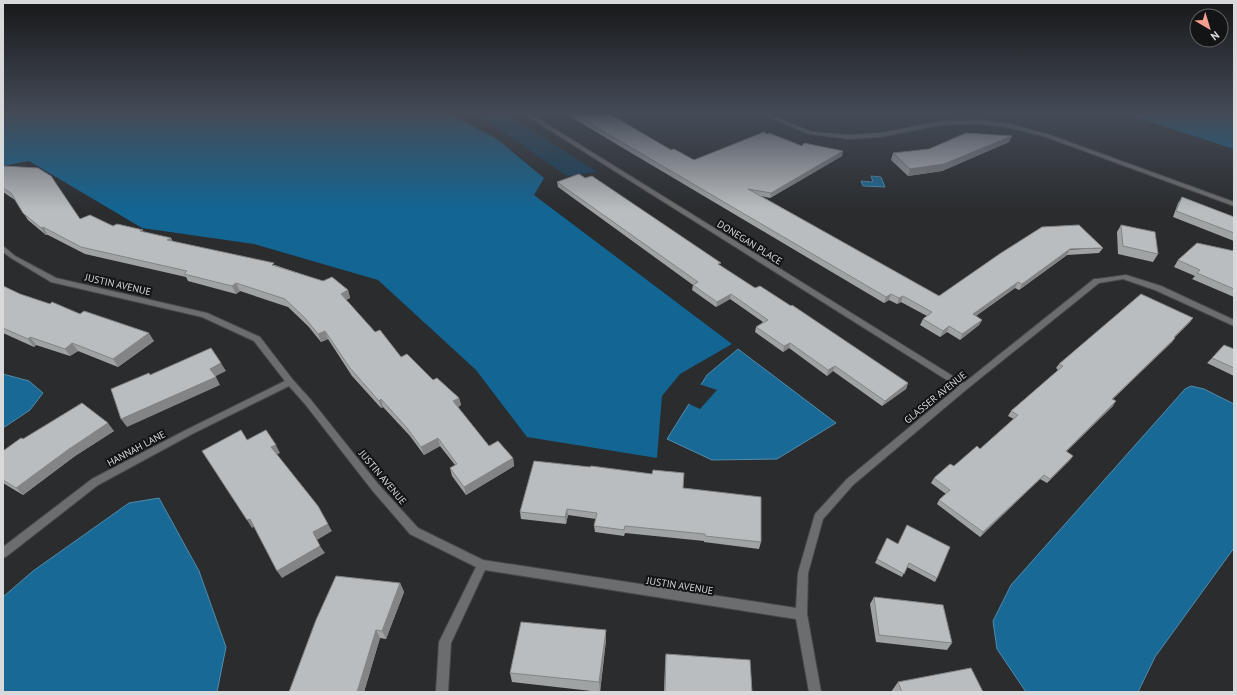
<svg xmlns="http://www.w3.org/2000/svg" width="1237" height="695" font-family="'PT Sans',sans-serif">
	<rect width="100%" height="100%" fill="#2a2c2e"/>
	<!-- green -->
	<path fill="#173f59" d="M475,113h30l92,59 -30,4z"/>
	<!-- forest -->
	<path fill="#136593" d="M3,113h445l49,26 47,39 -10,17 198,149 -52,30 -18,22 -5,62 -130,-21 -51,-67 -98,-90 -124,-36 -112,-16 -113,-67 -26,5z
		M1123,113h111v36z"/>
	<!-- water -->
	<path fill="#196997" stroke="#528bab" d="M871,176l10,1 4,10 -22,-1 -2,-5 12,1z
		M738,349l98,74 -59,36 -65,1 -45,-21 40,-64z
		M3,374l26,7 14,12 -13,17 -27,18z
		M1191,386l13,3 30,15v144l-79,109 -17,35h-112l-29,-43 -4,-28 18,-36 174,-196z
		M159,498l40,73 27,76 -9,45h-214v-95l30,-26 96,-68z"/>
	<!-- pier -->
	<path fill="#2a2c2e" d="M699,384l18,6 -17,19 -13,-6z"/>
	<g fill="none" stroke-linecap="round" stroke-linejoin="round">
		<defs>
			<path id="minor" d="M524,113h5l435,270 130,-104h3l29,-4 35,11 73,34v6l-79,-36 -32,-11 -24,4 -132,106 -114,96 -30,34 -15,54 -1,41 14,78h-12l-13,-73 -311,-49 -34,73 -3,49h-12l3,-50 37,-75 -66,-33 -38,-44 -67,-86 -16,-18 -97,48 -94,51 -91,71 -4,2v-11l89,-68 94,-49 99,-49 -31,-40 -52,-24 -151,-35 -40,-24 -8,-6v-6l12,10 41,22 151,35 53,24 33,43 18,20 67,84 40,44 65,32 313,48 2,-35 17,-59 32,-35 111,-92 -434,-273z"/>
			<path id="tertiary" d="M759,113h6l47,19 37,3 31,-2 61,-12 38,-1 32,4 39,11 184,67v4l-188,-69 -35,-9 -32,-4 -38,1 -61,12 -31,2 -40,-5z"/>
		</defs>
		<!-- minor casing -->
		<use href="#minor" stroke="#46484a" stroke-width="2"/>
		<!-- tertiary casing -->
		<use href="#tertiary" stroke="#46484a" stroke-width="2"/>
		<!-- minor -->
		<use href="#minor" fill="#6c6d6e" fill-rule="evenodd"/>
		<!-- tertiary -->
		<use href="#tertiary" fill="#6c6d6e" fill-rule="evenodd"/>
	</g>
	<!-- wall -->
	<path fill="#a0a3a4" d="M564,113h44l63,37 23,10 73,-26 35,12 40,10 -72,42 -9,-2 178,100 62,-43 102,-5 -4,5 -32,2 -48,35 -4,-2 -39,28 6,4 -3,5 -19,15 -13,-8 -7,5 -20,-12 3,-6 4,-3 -26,-14 -4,2 -8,-4 -5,3z
		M1012,136l-3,6 -67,29 -34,5 -17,-16 2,-7 36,-4z
		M3,166l77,53 91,19 2,4 102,23 73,25 2,8 -4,2 29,32 26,25 58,41 2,7 -3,2 31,39 24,12 1,8 -48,29 -14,-19 -2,-8 5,-3 -15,-19 -16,9 -14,-19 -27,-29 -2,1 -29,-32 -24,-37 -7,3 -13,-16 -20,-19 -48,-16 -4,3 -48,-13 -2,-4 -101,-23 -37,-19h-2l-18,-15 -13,-20 -12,-8z
		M557,182l164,84 34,22 153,95 -2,6 -24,17 -49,-35 -6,5 -38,-28 -6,4 -28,-20 1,-5 7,-5 -33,-23 -14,8 -24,-17 1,-5 -135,-98z
		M1182,197l52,20v24l-61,-24 5,-14z
		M1121,225l37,29 -5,8 -35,-8 -1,-22z
		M1234,251v46l-42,-18 3,-3 -21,-9 4,-7z
		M3,286l17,8 60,20 74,27 -36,26 -40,-16 -8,5 -34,-11 -2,2 -31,-14z
		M1193,318l-3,4 -15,15v1l-3,4 -59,57v7l-47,46 7,4 -3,4 -23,23 -7,-4 -60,58 -43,-33 2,-4 7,-6 -15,-11 3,-5 20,-12 26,-17 34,-30 -6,-3 3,-5 47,-41 -2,-2 3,-4z
		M1234,349v27l-27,-13 5,-5z
		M114,431l-39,25 -52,39 -20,-12v-32l20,-12z
		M683,488l78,54 -2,7 -55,-7v-1l-79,-8 -1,3 -29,-4 -1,-6 2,-7 -28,-4 -2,9 -45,-5 -1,-7z
		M887,538l50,40 -2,4 -28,-15 -5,10 -27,-14z
		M400,583l4,9 -18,47 -6,-1 -16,54h-75z
		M874,597l78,46 -5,7 -71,-8 -6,-38z
		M606,630v10l-6,52 -88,-10 -2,-9z
		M666,654l86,38h-88l1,-28z
		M898,682l85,10h-92z"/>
	<!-- shaded-wall -->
	<path fill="#828486" d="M1012,136l-3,6 -67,29 -34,5 2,-7z
		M843,151l-1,5 -72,42 1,-5z
		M43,227l5,8h-2l-5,-7z
		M171,238l4,7 -8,-5z
		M1070,249l-3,6 -48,35 3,-6z
		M1018,282l-3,6 -45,32 3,-6z
		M236,283l4,8 -4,3 -4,-8z
		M348,290l2,8 -7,3 -2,-7z
		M731,294l-1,5 -14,8 1,-5z
		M891,294l-2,6 -5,3 2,-6z
		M903,296l-2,6 -4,2 2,-6z
		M1193,318l-3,4 -20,20 4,-5z
		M982,320l-3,5 -19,15 2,-6z
		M949,326l-2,6 -7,5 3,-6z
		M325,331l3,8 -7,3 -3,-8z
		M149,333l5,8 -36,26 -5,-8z
		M30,337l6,8 -2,2 -6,-8z
		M1175,338l-3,4 -64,61 4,-4z
		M72,343l6,8 -8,5 -5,-7z
		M790,343l-1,5 -6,4 1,-6z
		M221,363l5,8 -12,6 -4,-8z
		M835,366l-2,5 -6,5 1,-6z
		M216,377l4,8 -93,42 -6,-8z
		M908,383l-2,6 -24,17 3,-5z
		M459,398l2,7 -6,4 -2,-8z
		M381,399l2,8 -2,1 -2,-7z
		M1116,401l-3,5 -51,49z
		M108,423l6,8 -39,25 -52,39 -7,-7 53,-39z
		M438,438l2,8 -16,9 -3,-8z
		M276,445l4,8 -4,2 -5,-8z
		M1073,456l-3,4 -23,23 3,-4z
		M513,458l1,8 -48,29 -2,-8z
		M1044,475l-4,4 -60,58 3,-5z
		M567,509l1,6 -2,9 -1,-7z
		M250,519l5,7 -3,2 -5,-8z
		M328,524l4,7 -15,9 -4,-8z
		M320,546l5,7 -43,25 -5,-7z
		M400,583l4,9 -18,47 -4,-8z
		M376,630l4,8 -16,54h-7z
		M606,630v10l-6,52 -1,-10z"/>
	<!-- building -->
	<path fill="#babdbf" stroke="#828486" d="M572,113h36l63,37 3,-1 20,11 70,-28 3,2 2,-1 33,13 2,-3 39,8 -72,42 -23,-4 191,107 62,-43 41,-26 37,-2 24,23 -33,1 -48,35 -4,-2 -45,32 9,6 -20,14 -13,-8 -6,5 -20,-12 9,-7 -29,-16 -4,2 -8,-4 -5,3z
		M966,133l46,3 -68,28 -34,5 -17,-16 36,-4z
		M3,166l35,2 13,8 29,43 10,-4 23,11 4,-2 26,6 -3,1 31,7 -4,2 107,23 -2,2 51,16 9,-4 16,13 -7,4 34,38 5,-2 21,27 6,-3 26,26 4,-2 22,20 -6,3 36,45 9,-5 15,17 -49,29 -14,-19 7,-4 -19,-26 -17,9 -14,-19 -26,-29 -2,2 -29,-33 -25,-37 -7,3 -13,-16 -20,-19 -49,-16 -4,3 -48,-12 3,-3 -106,-24 -38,-20 -2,1 -18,-15 -12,-20 -8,-5z
		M579,174l6,4 7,-2 129,87 -3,1 37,24 5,-2 31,20 1,-1 116,78 -23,18 -50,-35 -7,4 -38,-27 -6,3 -28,-19 12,-7 -37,-26 -14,8 -24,-17 5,-3 -141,-100z
		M1182,197l52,20v16l-58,-22z
		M1121,225l34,7 3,22 -35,-8z
		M1197,243l37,8v38l-37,-16 3,-3 -22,-10z
		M3,286l17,8 30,10 2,-2 28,12 4,-3 65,22 -36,26 -41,-16 -7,6 -35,-12 -2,2 -25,-11z
		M1141,294l52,24 -19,19 1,1 -63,61 4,2 -50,50 7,5 -23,23 -6,-4 -61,57 -44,-32 11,-10 -16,-12 16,-14 4,2 23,-20 3,3 38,-34 -7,-4 52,-45 -4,-2z
		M1224,345l10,4v19l-22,-10z
		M211,348l10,15 -11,6 6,8 -95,42 -10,-30 38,-16 1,2z
		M82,403l26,20 -39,26 -53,39 -13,-8v-29l18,-13 2,1z
		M241,430l6,10 19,-10 10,15 -5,2 47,59 10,18 -15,8 7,14 -43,25 -27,-52 -3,1 -45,-69z
		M534,461l56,6 1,-1 61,8 1,-4 31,3 -1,15 78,9v45l-56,-6v-2l-80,-8 -1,4 -30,-4 3,-13 -30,-4 -2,8 -45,-5z
		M907,525l43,22 -13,31 -28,-15 -5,11 -27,-15 10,-21 11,6z
		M336,576l64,7 -18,48 -6,-1 -19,62h-68l27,-72z
		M874,597l69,8 9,38 -73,-8z
		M521,622l85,8 -7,52 -89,-9z
		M666,654l84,6 2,32h-87z
		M971,668l12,24h-81l-4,-10z"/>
	<!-- sky -->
	<linearGradient id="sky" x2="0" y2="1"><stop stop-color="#171819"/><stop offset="0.54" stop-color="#444b57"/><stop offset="1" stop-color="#444b57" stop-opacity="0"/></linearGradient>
	<rect width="1237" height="210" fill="url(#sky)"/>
	<g text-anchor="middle" stroke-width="4" stroke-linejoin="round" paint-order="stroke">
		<!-- street labels -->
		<g font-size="10" fill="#d7d9da" stroke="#131415">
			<text transform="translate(750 242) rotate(32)" y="4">DONEGAN PLACE</text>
			<text transform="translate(118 284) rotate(13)" y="4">JUSTIN AVENUE</text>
			<text transform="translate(935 397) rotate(-39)" y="4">GLASSER AVENUE</text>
			<text transform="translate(136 448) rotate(-28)" y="4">HANNAH LANE</text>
			<text transform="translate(383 477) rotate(50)" y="4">JUSTIN AVENUE</text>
			<text transform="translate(680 585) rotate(9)" y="4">JUSTIN AVENUE</text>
		</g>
	</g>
	<!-- border -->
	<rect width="1237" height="695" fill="none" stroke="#d7d9da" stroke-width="8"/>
	<!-- north arrow -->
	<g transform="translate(1209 28) rotate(142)"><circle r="19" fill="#131415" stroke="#616364"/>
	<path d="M0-3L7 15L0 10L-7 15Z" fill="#f59d8e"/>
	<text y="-6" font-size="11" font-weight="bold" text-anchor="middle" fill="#d7d9da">N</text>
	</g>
</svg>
